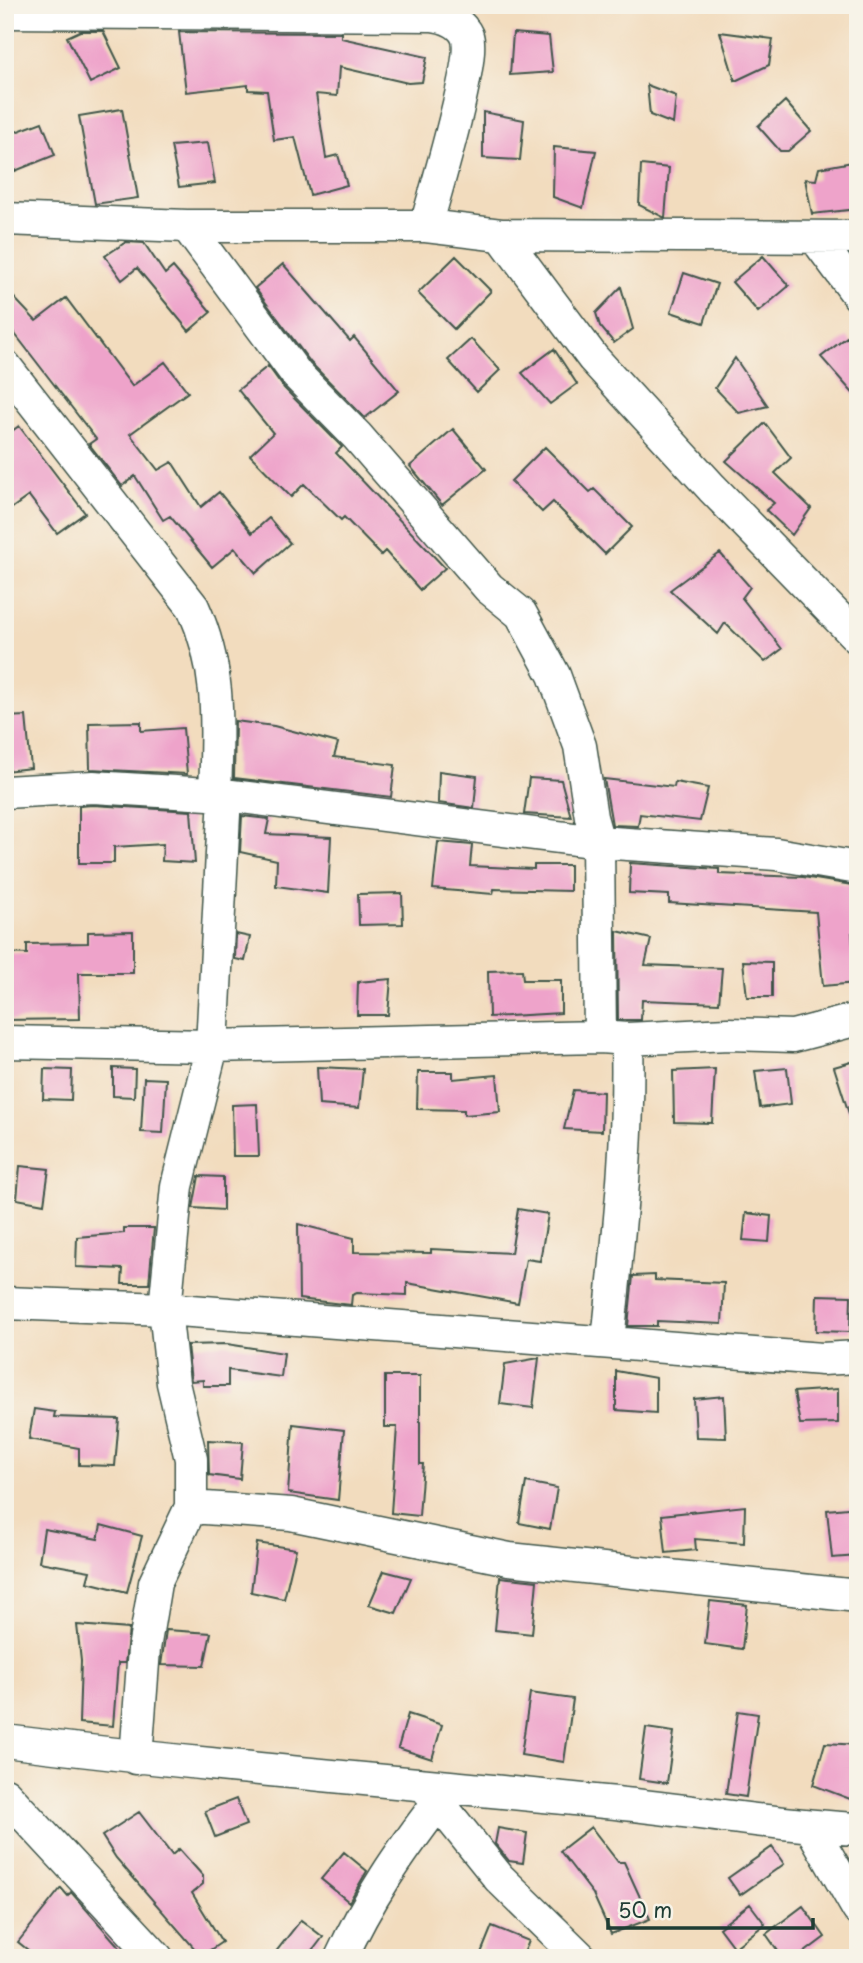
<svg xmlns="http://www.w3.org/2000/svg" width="863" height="1963" font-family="'Playpen Sans',sans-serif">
	<rect width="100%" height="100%" fill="#f7f3e8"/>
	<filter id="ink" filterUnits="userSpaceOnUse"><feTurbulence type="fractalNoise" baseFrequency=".0143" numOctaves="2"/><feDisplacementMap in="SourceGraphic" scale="14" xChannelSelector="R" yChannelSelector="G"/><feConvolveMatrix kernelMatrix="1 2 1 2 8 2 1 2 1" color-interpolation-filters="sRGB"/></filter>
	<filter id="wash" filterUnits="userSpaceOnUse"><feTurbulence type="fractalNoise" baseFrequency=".00686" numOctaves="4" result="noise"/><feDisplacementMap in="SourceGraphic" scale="28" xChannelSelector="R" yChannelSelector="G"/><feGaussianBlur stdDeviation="1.57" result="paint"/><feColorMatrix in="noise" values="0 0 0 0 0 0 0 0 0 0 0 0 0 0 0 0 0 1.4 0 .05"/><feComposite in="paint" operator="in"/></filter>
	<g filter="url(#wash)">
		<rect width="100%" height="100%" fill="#f2dcbe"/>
		<g id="blocks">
			<!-- building -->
			<path fill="#eea3ca" d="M80,31h23l18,37 -31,15 -23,-46z
				M179,32l162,1v5l86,19 -5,25 -14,1 -69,-16 -2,29 -21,-2 10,64 12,-3 9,30 -37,10 -15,-58 -21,3 -7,-49 -19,-1v-5l-62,7z
				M720,32l53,7 -4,26 -34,16z
				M513,33l36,3 4,36 -43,3z
				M647,85l29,11 -3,28 -23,-9z
				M785,101l26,30 -23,20h-8l-22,-25z
				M122,109l16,89 -43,6 -16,-88z
				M483,112l41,8 -4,40 -37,-2z
				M42,122l13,33 -50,20v-39z
				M208,143l7,40 -36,4 -8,-41z
				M554,147l42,4 -13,57 -30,-11z
				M858,161v48l-46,5 -7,-35 11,1 3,-12z
				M641,165l28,3 -4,50 -26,-13z
				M126,242l18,1 21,31 8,-7 38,45 -22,19 -52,-63 -15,12 -17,-24z
				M456,256l35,35 -37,38 -36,-36z
				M763,256l26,30 -31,26 -26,-30z
				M283,264l67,77 4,-4 45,54 -34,27 -54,-55 -56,-75z
				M684,273l33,11 -13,39 -33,-11z
				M621,287l12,42 -19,14 -14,-17 -4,-13z
				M5,288l31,33 30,-23 66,88 33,-24 23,30 -58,42 28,36 14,-8 29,45 18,-15 33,41 17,-15 21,25 -34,30 -21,-25 -23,19 -42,-51 -7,4 -28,-44 -13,10 -33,-42 7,-5 -91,-118z
				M847,337l11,14v48l-37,-42z
				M471,339l29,31 -23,22 -29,-32z
				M554,349l23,35 -27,20 -28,-31z
				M735,358l33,48 -29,7 -24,-25z
				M268,366l16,22 58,59 -6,6 109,115 -25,22 -35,-39 -4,4 -37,-38 -3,3 -37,-36 -13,13 -41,-42 23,-22 -35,-43z
				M765,423l26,35 -16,15 36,35 -19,27 -26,-25 8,-7 -48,-42z
				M19,426l66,87 -28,20 -28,-37 -24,17v-77z
				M453,429l33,40 -44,36 -32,-39z
				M545,447l45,45 4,-3 38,38 -27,27 -52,-52 -11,10 -31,-31z
				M720,553l30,34 -8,11 40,51 -17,13 -40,-39 -7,11 -48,-44z
				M26,716l5,52 -26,3v-54z
				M235,721l39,5 64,17 -4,14 61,8 -4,32 -157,-19z
				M141,722v9l42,-3 4,46 -97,-5 -1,-46z
				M439,771l38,5 -3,32 -36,-5z
				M529,778l32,2 10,37 -47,-3z
				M604,779l70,8 1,-5 33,6 -8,33 -60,-7 -2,12 -26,-1z
				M93,805l98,6 4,52 -33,-2 1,-17 -49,3v16h-35v-57z
				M242,816l27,3 -3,15 65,3 -3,56 -52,-7 1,-26 -37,-8z
				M438,842l34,3 -2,21 64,3v-4h36v26l-76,-2 -1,5 -60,-5z
				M630,863l89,6v5l84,3 55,9 -2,47h-4l4,50 -33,3 -7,-74 -147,-9v-8l-40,-2z
				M402,893l1,31 -44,1 -1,-31z
				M133,931v42h-54l1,46 -75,1v-67l22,1v-10l61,-1v-11z
				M617,931l34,8 -6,26 77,3 -3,35 -77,-3 -1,20h-23z
				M236,934l14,3 -5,24 -10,-2z
				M743,961l29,1v35h-25z
				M522,970l1,10h38v33l-72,4 -1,-46z
				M391,979l-3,36h-31l1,-33z
				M858,1060v65l-5,1 -19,-59z
				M317,1067l46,2 -4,39 -40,-3z
				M113,1068l22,1 -1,28 -21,-1z
				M787,1068l4,36 -31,4 -5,-37z
				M44,1069l28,1 -1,30 -28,-1z
				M715,1069l-3,54 -38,-1 -1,-51z
				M418,1072h35v7l44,-4 3,37 -36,3v-5l-47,-1z
				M144,1078l22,1 -3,54 -22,-1z
				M573,1090l30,2 -1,39 -38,-2z
				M257,1104l2,52h-26l-1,-51z
				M20,1166l29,3 -5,35 -27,-5z
				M199,1176l24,1v33l-30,-2z
				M518,1209l30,5 -8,47 -14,-2 -8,44 -111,-20v12l-50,-2 -5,2 -1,10 -52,-6 -1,-75 56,14v14l77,1v-4l80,4z
				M746,1213l25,3 -2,26 -26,-2z
				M124,1228h30l-5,56h-27l1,-15 -47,-2 1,-30 47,-4z
				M655,1275v5l69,3 -2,41 -65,-3v5h-29l5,-50z
				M817,1295l34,1 -1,36 -34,-1z
				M227,1344l57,9 -3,24 -53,-7v16h-25v-6l-12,1 -4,-36z
				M539,1358l-6,50 -33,-4 5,-40z
				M616,1371l40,7v35l-40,-3z
				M385,1376h35v88h3l-4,52 -28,-3 6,-86h-12z
				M838,1389v34l-38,1 -6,-32z
				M724,1396l2,42 -30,-1 -2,-38z
				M34,1409l21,3 -1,5 65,2 -4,47 -36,-1v-17l-50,-9z
				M293,1424l51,6 -6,70 -50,-7z
				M208,1440l35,2 -3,37 -31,-4z
				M526,1482l31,6 -7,41 -31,-6z
				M745,1506l-1,37 -49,-4 1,11 -30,3 -4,-38z
				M858,1507v49l-26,2 -5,-48z
				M101,1525l41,11 -15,56 -40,-10 3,-11 -51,-9 5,-33 54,10z
				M257,1543l39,6 -12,50 -33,-7z
				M384,1571l27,7 -15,35 -27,-8z
				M500,1577l37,4 -5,53 -37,-4z
				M710,1601l37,4 -5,44 -37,-5z
				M77,1625l52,4 -4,34h-7l-5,63 -34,-3 2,-62z
				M166,1630l45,3 -7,33 -43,-1z
				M530,1693l43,6 -9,63 -43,-7z
				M738,1711l20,3 -12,83 -20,-3z
				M408,1714l34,11 -10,34 -34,-11z
				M646,1728l28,4 -7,51 -28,-4z
				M825,1743l33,2v57l-45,-17z
				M236,1799l10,26 -31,12 -10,-26z
				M139,1812l33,43 7,-6 24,27v8l-11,9 30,49 -21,14 -85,-98 -14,-22z
				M591,1827l27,35h6l26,57 -39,15 -18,-40 -33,-43z
				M498,1828l29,5 -4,30 -14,-2 -14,-17z
				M772,1847l12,17 -44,31 -12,-17z
				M344,1852l23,19 -18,31 -28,-23z
				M61,1888l7,8 3,-4 58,66h-91l-20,-16z
				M750,1904l15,20 -31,24 -15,-20z
				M803,1906l22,31 -28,21h-14l-17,-24z
				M301,1920l22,17 -16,21h-36z
				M492,1926l37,15 -7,17h-43z"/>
		</g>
	</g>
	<g filter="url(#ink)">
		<use href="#blocks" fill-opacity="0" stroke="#3f5549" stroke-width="2"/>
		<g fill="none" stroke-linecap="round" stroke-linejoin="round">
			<defs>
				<path id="minor" d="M5,12l427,3c14,2 29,7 35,21 9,23 -33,160 -41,190
					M5,219l182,7h239l75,9 357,2
					M187,226l110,149 60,61 132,152 32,26 33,61 26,71 11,71 7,25 2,195 27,2 101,-5 65,2 65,-17
					M501,235l92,123 119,130 146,150
					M815,237l43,58
					M5,366l188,241c29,65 24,118 22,188
					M5,792l88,-5 132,8 373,47 178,12 82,14
					M5,1042l207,4 388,-9
					M5,1303l160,6 657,50 36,-2
					M608,1341c10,-101 22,-201 19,-302
					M191,1507v-48l-18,-76 -8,-74 12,-123 35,-140 13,-251
					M5,1741c200,25 400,41 600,61 85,8 168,23 253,27
					M136,1758l8,-109 11,-66 36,-76 100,7 218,45 349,37
					M425,1786l74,92 82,80
					M5,1794l152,164
					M811,1827l47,82
					M341,1958c27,-59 58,-104 97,-155"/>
			</defs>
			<!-- minor casing -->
			<use href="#minor" stroke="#3f5549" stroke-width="35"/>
			<!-- minor -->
			<use href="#minor" stroke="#fff" stroke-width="32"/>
		</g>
	</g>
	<!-- margin -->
	<rect width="863" height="1963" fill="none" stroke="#f7f3e8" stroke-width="28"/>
	<!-- scale -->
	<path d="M608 1918v10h205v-10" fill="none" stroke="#1f3d34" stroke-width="3.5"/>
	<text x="618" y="1918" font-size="21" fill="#1f3d34" stroke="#f7f3e8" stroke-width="5" paint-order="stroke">50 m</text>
</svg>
